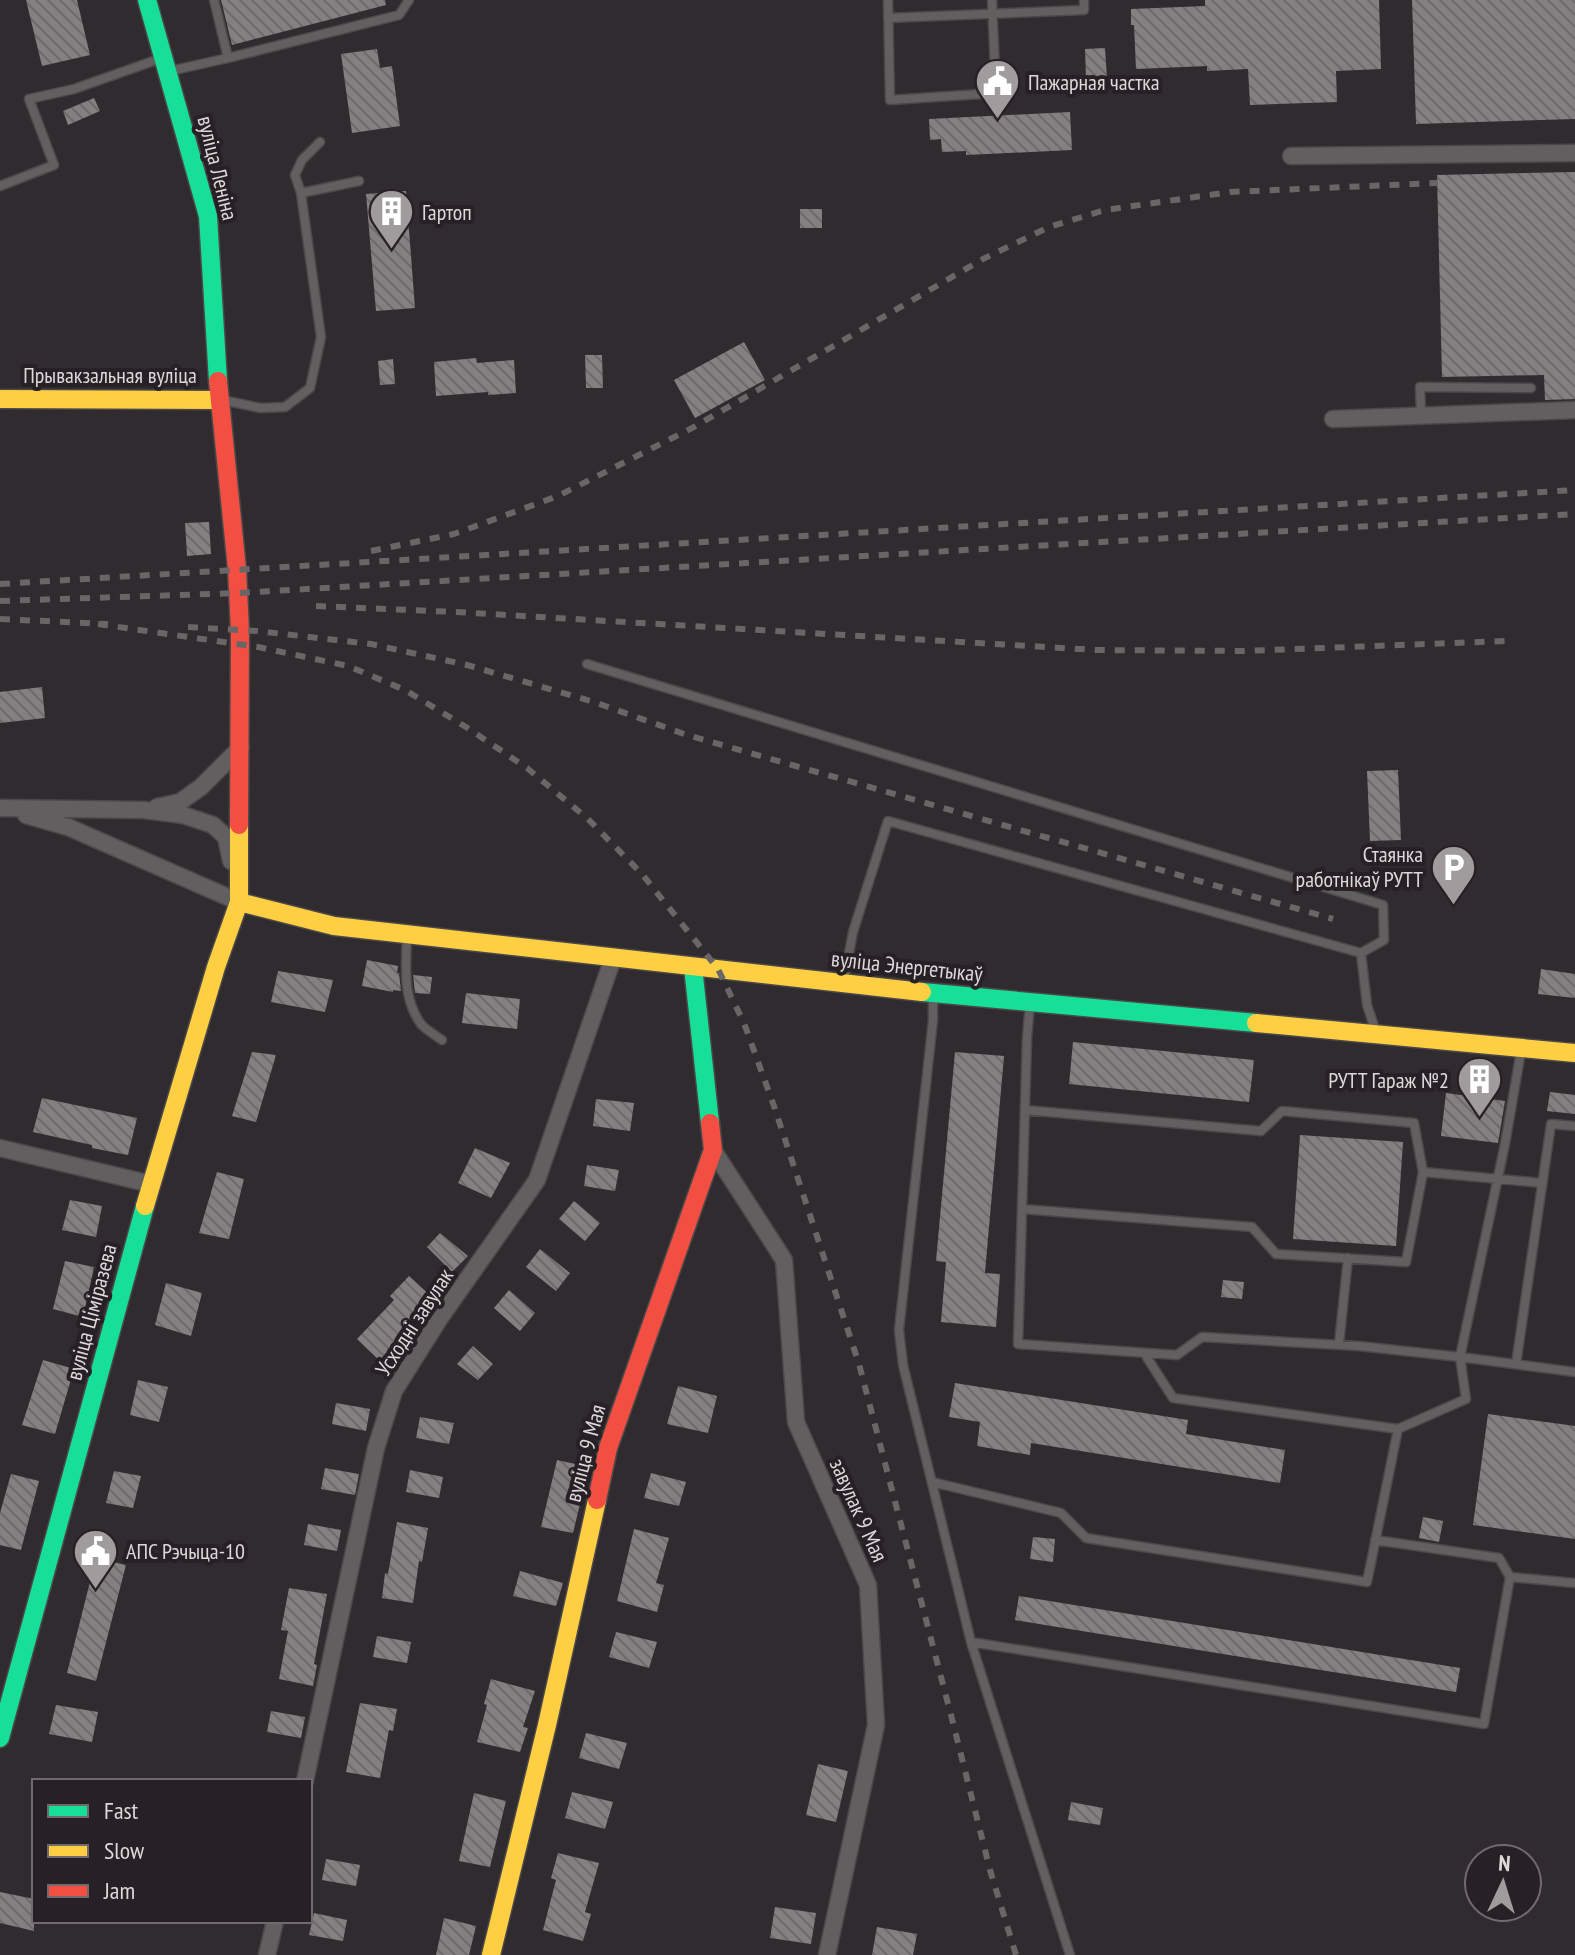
<svg xmlns="http://www.w3.org/2000/svg" width="1575" height="1955" font-family="'PT Sans Narrow',sans-serif">
	<defs>
		<pattern id="building-back-hatch" width="6" height="6" patternUnits="userSpaceOnUse" patternTransform="scale(2)"><rect width="6" height="6" fill="#848082"/><path d="M-1 5l2 2M0 0l6 6M5-1l2 2" fill="none" stroke="#6d6a6c"/></pattern>
	</defs>
	<rect width="100%" height="100%" fill="#302b2e"/>
	<!-- building -->
	<path fill="url(#building-back-hatch)" d="M26,0h51l13,55 -48,11z
		M221,0h164l1,5 -154,40z
		M1205,0h174l2,69 -45,2 1,31 -87,3 -2,-36 -41,2v-5l-71,3 -2,-44h-3v-16l74,-3z
		M1412,0h163v119l-159,5z
		M1105,48l2,30 -21,1 -1,-30z
		M377,49l3,19 12,-2 8,60 -48,7 -11,-79z
		M94,98l6,13 -32,14 -5,-14z
		M1070,112l2,38 -106,5v-4l-24,1 -1,-13 -11,1 -1,-21z
		M1575,172v227l-30,1 -1,-25 -102,2 -5,-202z
		M406,191l9,117 -39,3 -10,-117z
		M800,209h22v19h-22z
		M744,342l21,38 -70,38 -21,-38z
		M585,355h17l1,33h-17z
		M476,358l1,5 37,-3 2,33 -28,2v-3l-52,4 -2,-34z
		M393,359l2,25 -15,1 -2,-24z
		M209,522l2,32 -24,2 -2,-33z
		M42,687l3,31 -45,5v-31z
		M1398,770l3,70 -31,1 -3,-70z
		M367,960l31,6 -1,7h2l2,18 -8,-1v2l-31,-6z
		M1541,969l34,5v24l-37,-4z
		M278,971l55,9 -8,32 -54,-10z
		M413,975l19,2 -2,17 -15,-1z
		M466,993l54,6 -3,30 -55,-6z
		M1073,1042l181,18 -5,42 -180,-18z
		M252,1052l24,3 -20,67 -24,-6z
		M955,1052l49,4 -19,217 15,1 -4,53 -55,-5 5,-60 -10,-1z
		M1550,1092l25,3v19l-28,-3z
		M1446,1093l59,8 -7,42 -57,-7z
		M42,1098l95,20 -9,37 -36,-7v-3l-59,-13z
		M596,1099l38,4 -4,28 -37,-5z
		M1300,1135l103,7 -7,104 -103,-7z
		M475,1148l35,15 -19,35 -33,-15z
		M587,1165l32,5 -4,21 -31,-5z
		M217,1172l27,7 -15,60 -30,-6z
		M70,1200l32,6 -6,31 -34,-7z
		M574,1201l26,22 -15,18 -26,-22z
		M440,1233l28,23 -16,16 -25,-25z
		M540,1249l30,24 -14,18 -30,-24z
		M65,1261l29,6 -11,50 -30,-8z
		M409,1276l26,24 -37,39 4,4 -20,20 -25,-24 37,-39 -4,-4z
		M1223,1280l21,2 -2,17 -21,-2z
		M166,1283l36,10 -11,43 -36,-11z
		M509,1290l26,23 -15,18 -26,-23z
		M473,1346l20,18 -15,16 -21,-16z
		M43,1360l31,9 -19,65 -33,-9z
		M138,1380l30,7 -9,35 -29,-7z
		M955,1383l233,37 -2,14 99,16 -5,33 -249,-40 -1,12 -53,-9 3,-24 -31,-5z
		M678,1386l39,10 -9,37 -41,-9z
		M336,1403l34,6 -4,22 -34,-7z
		M1488,1414l87,12v113l-102,-14z
		M420,1417l34,6 -5,21 -33,-6z
		M557,1460l32,7 -16,66 -32,-6z
		M325,1468l34,6 -4,21 -34,-6z
		M410,1470l33,7 -4,21 -33,-6z
		M114,1471l27,5 -8,32 -27,-5z
		M651,1473l35,9 -7,24 -35,-8z
		M11,1474l28,7 -18,69 -21,-5v-32z
		M1423,1517l20,4 -4,21 -20,-4z
		M397,1522l31,6 -6,34 -3,-1 -6,42 -31,-5 3,-25 3,1z
		M308,1524l33,6 -4,21 -33,-6z
		M634,1529l35,9 -13,45 8,2 -7,27 -40,-11z
		M1033,1537l22,2 -2,23 -23,-3z
		M96,1558l30,7 -30,116 -29,-8z
		M520,1571l43,12 -7,23 -43,-10z
		M289,1588l38,6 -13,70 3,1 -4,21 -34,-7 9,-48 -7,-1z
		M1019,1596l441,72 -4,24 -441,-72z
		M616,1632l41,10 -8,26 -40,-11z
		M377,1636l34,6 -4,21 -34,-6z
		M491,1679l44,12 -12,36 5,1 -8,24 -43,-10 10,-37 -3,-1z
		M360,1703l37,6 -4,22 -4,-1 -9,48 -34,-6z
		M56,1705l42,7 -6,30 -43,-8z
		M271,1711l34,6 -4,21 -34,-6z
		M586,1733l41,10 -8,26 -40,-11z
		M818,1764l30,7 -12,51 -30,-7z
		M572,1792l41,10 -8,27 -40,-11z
		M474,1793l32,8 -16,66 -31,-6z
		M1071,1802l32,6 -3,17 -32,-5z
		M558,1853l41,10 -14,49 6,2 -8,27 -40,-11 13,-50 -5,-2z
		M326,1859l34,6 -4,21 -34,-6z
		M0,1892l34,7v32l-34,-8z
		M775,1907l41,6 -5,31 -41,-6z
		M314,1913l33,7 -4,21 -34,-6z
		M444,1918l32,8 -7,29h-33z
		M877,1927l40,7 -4,21h-41z"/>
	<g fill="none" stroke-linecap="round" stroke-linejoin="round">
		<defs>
			<path id="lane" d="M888,0l2,100 106,-7 -4,-93
				M888,18l196,-8v-10
				M228,58l171,-43 10,-15
				M170,71l58,-13 -14,-58
				M0,186l54,-21 -25,-66 45,-10 85,-30
				M301,193l-6,-18 7,-15 18,-18
				M223,400l37,8 25,-1 25,-19 11,-51 -20,-144 58,-12
				M1421,415l-1,-28 111,1
				M587,664l796,241 1,35 -23,13
				M407,935c-1,30 -5,63 14,89 5,6 14,11 21,16
				M844,980l9,-48 35,-111 473,132 6,52 8,24
				M933,997v23l-34,310 4,35 68,277 99,313
				M1030,1003l-3,35 -9,306 159,11 25,-18 157,9 101,11 45,-213 16,-93
				M1025,1110l236,21 21,-20 132,12 9,49 119,11
				M1022,1209l230,18 24,27 130,8 17,-90
				M1339,1344l9,-86
				M1144,1353l29,45 225,31 68,-30 -6,-42 115,15
				M1516,1364l35,-240 24,2
				M932,1482l129,31 25,25 281,44 31,-153
				M1375,1540l124,18 11,19
				M971,1642l513,82 26,-147 65,6"/>
			<path id="street" d="M1291,156l284,-3
				M1333,419l242,-9
				M157,807l23,-5 21,-15 40,-40
				M0,808l144,2 39,5 30,10 13,12 5,24
				M26,815l42,12 171,75
				M0,1148l151,36
				M713,1150l71,110 12,162 72,163 8,140 -49,230
				M305,1781l71,-333 18,-57 46,-73 97,-138 76,-222
				M267,1955l8,-34"/>
			<path id="fast" d="M147,0l61,216 10,165
				M693,967l17,156
				M922,992l334,31
				M0,1738l145,-532"/>
			<path id="slow" d="M0,399l219,1
				M239,902l95,24 588,66
				M1256,1023l319,30
				M145,1206l71,-239 23,-65v-77
				M491,1955l56,-230 50,-225"/>
			<path id="jam" d="M218,381l19,188 3,62 -1,194
				M597,1500l11,-52 105,-298 -3,-27"/>
		</defs>
		<!-- lane casing -->
		<use href="#lane" stroke="#4b484a" stroke-width="11"/>
		<!-- street casing -->
		<use href="#street" stroke="#4b484a" stroke-width="19"/>
		<!-- fast casing -->
		<use href="#fast" stroke="#4b484a" stroke-width="21"/>
		<!-- slow casing -->
		<use href="#slow" stroke="#4b484a" stroke-width="21"/>
		<!-- jam casing -->
		<use href="#jam" stroke="#4b484a" stroke-width="21"/>
		<!-- lane -->
		<use href="#lane" stroke="#615f60" stroke-width="8"/>
		<!-- street -->
		<use href="#street" stroke="#615f60" stroke-width="16"/>
		<!-- fast -->
		<use href="#fast" stroke="#16e098" stroke-width="18"/>
		<!-- slow -->
		<use href="#slow" stroke="#ffcf43" stroke-width="18"/>
		<!-- jam -->
		<use href="#jam" stroke="#f24e42" stroke-width="18"/>
		<!-- rail -->
		<path stroke="#696668" stroke-width="6" stroke-dasharray="10 10" stroke-linecap="butt" d="M371,551l83,-17 104,-38 136,-69 289,-168 66,-32 56,-17 125,-18 208,-9
			M0,584l1575,-94
			M0,601l239,-8 1336,-79
			M316,606l140,6 640,38 148,1 261,-10
			M0,619l108,5
			M98,624l160,23 90,19 57,24 61,37 61,41 61,51 54,55 76,95 26,54 30,83 85,258 93,355 38,151 26,85
			M188,627l69,4 114,13 96,21 127,37 93,33 646,184"/>
	</g>
	<!-- icons -->
	<defs>
		<symbol id="civic-pin" viewBox="-11 -11 22 30"><path d="M0 17L-7.5 6A9.5 9.5 0 1 1 7.5 6Z" fill="#a09c9e" stroke="#272025"/><path d="M-.6-6.5H3V-4.5H.6V-3L4-1V1h2V6H-6V1h2V-1L-.6-3ZM-1.2 2.5V6h2.4V2.5Z" fill="#fff"/></symbol>
		<symbol id="building-pin" viewBox="-11 -11 22 30"><path d="M0 17L-7.5 6A9.5 9.5 0 1 1 7.5 6Z" fill="#a09c9e" stroke="#272025"/><path d="M-4-6H4V6H1V3H-1V6H-4ZM-2.5-4.3h1.7v1.8h-1.7ZM.8-4.3h1.7v1.8H.8ZM-2.5-1h1.7V.8h-1.7ZM.8-1h1.7V.8H.8Z" fill="#fff"/></symbol>
		<symbol id="parking-pin" viewBox="-11 -11 22 30"><path d="M0 17L-7.5 6A9.5 9.5 0 1 1 7.5 6Z" fill="#a09c9e" stroke="#272025"/><path d="M-3.5-5.5H1a3.5 3.5 0 0 1 0 7H-1V5.5H-3.5ZM-1-3.4V-.6H.8a1.4 1.4 0 0 0 0-2.8Z" fill="#fff"/></symbol>
	</defs>
	<g fill-rule="evenodd">
		<use href="#civic-pin" x="972" y="56" width="51" height="69"/>
		<use href="#building-pin" x="366" y="186" width="51" height="69"/>
		<use href="#parking-pin" x="1428" y="842" width="51" height="69"/>
		<use href="#building-pin" x="1454" y="1054" width="51" height="69"/>
		<use href="#civic-pin" x="70" y="1526" width="51" height="69"/>
	</g>
	<g text-anchor="middle" stroke-width="8" stroke-linejoin="round" paint-order="stroke">
		<!-- poi labels -->
		<g font-size="22" fill="#ddd9db" stroke="#272025" text-anchor="start">
			<text x="1028" y="90">Пажарная частка</text>
			<text x="422" y="220">Гартоп</text>
			<text x="1423" y="862" text-anchor="end">Стаянка<tspan x="1423" dy="25">работнікаў РУТТ</tspan></text>
			<text x="1449" y="1088" text-anchor="end">РУТТ Гараж №2</text>
			<text x="126" y="1559">АПС Рэчыца-10</text>
		</g>
		<!-- street labels -->
		<g font-size="22" fill="#ddd9db" stroke="#272025">
			<text transform="translate(218 168) rotate(76)" y="8">вуліца Леніна</text>
			<text x="110" y="383">Прывакзальная вуліца</text>
			<text transform="translate(907 966) rotate(6)" y="8">вуліца Энергетыкаў</text>
			<text transform="translate(91 1312) rotate(-75)" y="8">вуліца Ціміразева</text>
			<text transform="translate(414 1322) rotate(-57)" y="8">Усходні завулак</text>
			<text transform="translate(585 1453) rotate(-75)" y="8">вуліца 9 Мая</text>
			<text transform="translate(859 1510) rotate(66)" y="8">завулак 9 Мая</text>
		</g>
	</g>
	<!-- legend -->
	<rect x="32" y="1779" width="280" height="144" fill="#272025" stroke="#706a6e" stroke-width="2"/>
	<rect x="48" y="1805" width="40" height="12" fill="#16e098" stroke="#706a6e" stroke-width="2"/>
	<text x="104" y="1819" font-size="24" fill="#ddd9db">Fast</text>
	<rect x="48" y="1845" width="40" height="12" fill="#ffcf43" stroke="#706a6e" stroke-width="2"/>
	<text x="104" y="1859" font-size="24" fill="#ddd9db">Slow</text>
	<rect x="48" y="1885" width="40" height="12" fill="#f24e42" stroke="#706a6e" stroke-width="2"/>
	<text x="104" y="1899" font-size="24" fill="#ddd9db">Jam</text>
	<!-- north arrow -->
	<g transform="translate(1503 1883) rotate(4)"><circle r="38" fill="#272025" stroke="#706a6e" stroke-width="2"/>
	<path d="M0-6L14 30L0 20L-14 30Z" fill="#a09c9e"/>
	<text y="-12" font-size="22" font-weight="bold" text-anchor="middle" fill="#ddd9db">N</text>
	</g>
</svg>
